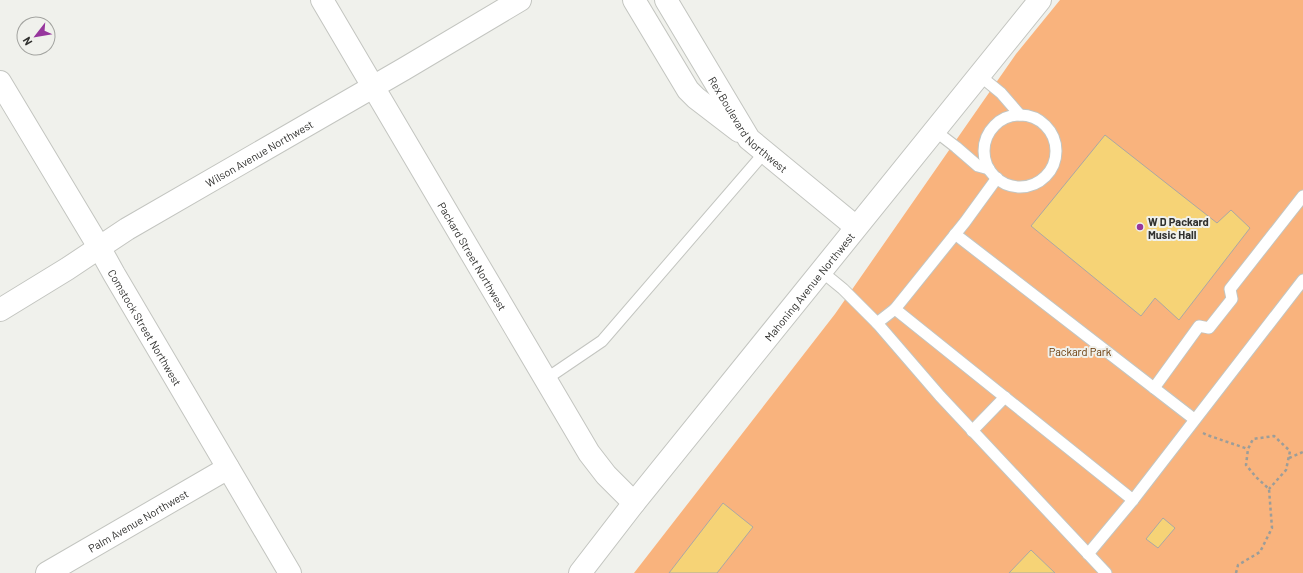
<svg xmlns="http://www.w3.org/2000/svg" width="1303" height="573" font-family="Barlow,sans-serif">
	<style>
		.green { fill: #f9b37d }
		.building { fill: #f6d376; stroke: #aaa8a4 }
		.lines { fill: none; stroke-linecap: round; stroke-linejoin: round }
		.service-casing { stroke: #c3c5c0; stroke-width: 13 }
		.minor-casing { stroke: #c3c5c0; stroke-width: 24 }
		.secondary-casing { stroke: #c3c5c0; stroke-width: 24 }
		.path { stroke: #9c9d99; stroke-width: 2.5; stroke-dasharray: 3 3; stroke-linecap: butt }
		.service { stroke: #fff; stroke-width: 11 }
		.minor { stroke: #fff; stroke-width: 22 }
		.secondary { stroke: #fff; stroke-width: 22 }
		.poi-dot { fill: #97369d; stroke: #f0f1ec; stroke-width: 1.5 }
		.labels { text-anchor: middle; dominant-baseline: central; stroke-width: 4; stroke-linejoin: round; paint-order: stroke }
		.street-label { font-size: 11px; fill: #30302e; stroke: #f0f1ec }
		.poi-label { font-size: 11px; font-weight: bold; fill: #30302e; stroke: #f0f1ec; text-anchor: start }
		.park-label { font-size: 11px; fill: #653503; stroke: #f0f1ec }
	</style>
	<rect width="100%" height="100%" fill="#f0f1ec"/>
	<polygon class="green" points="1060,0 1303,0 1303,573 634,573 835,314 1016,54"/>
	<g class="building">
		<polygon points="1105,135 1217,223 1231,210 1250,228 1179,320 1155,298 1141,316 1031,226"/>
		<polygon points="723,503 753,527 717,573 669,573"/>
		<polygon points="1163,518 1175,528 1158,548 1146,539"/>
		<polygon points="1031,550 1055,573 1009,573"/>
	</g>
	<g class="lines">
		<defs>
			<g id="service">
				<polyline points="979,75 1001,93 1020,115"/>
				<circle cx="1020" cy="151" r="36"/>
				<polyline points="934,130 956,147 978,166 989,169"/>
				<polyline points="955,234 1194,419"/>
				<polyline points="821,271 843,289 877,323 895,309 965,222 997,178"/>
				<polyline points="895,309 1133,500"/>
				<polyline points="877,323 940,396 1106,573"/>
				<polyline points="546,379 602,341 765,152"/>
				<polyline points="1154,388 1199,326 1209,328 1232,299 1230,289 1303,196"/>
				<polyline points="972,431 1005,397"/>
				<polyline points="1088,554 1133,500 1303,280"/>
			</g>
			<g id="minor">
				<path id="s1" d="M 322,0 L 589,453 L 606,475 L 634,503"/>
				<polyline points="634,0 688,90 696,98 739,131"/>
				<path id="s2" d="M 666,0 L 749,139 L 856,227"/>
				<path id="s3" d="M 0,82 L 99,247 L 114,274 L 290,573"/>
				<path id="s4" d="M 0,310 L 67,269 L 127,229 L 404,69 L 520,0"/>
				<path id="s5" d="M 47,573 L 228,468"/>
			</g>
			<g id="secondary">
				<path id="s6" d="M 580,573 L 634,503 L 1040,0"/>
			</g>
		</defs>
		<use href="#service" class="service-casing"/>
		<use href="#minor" class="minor-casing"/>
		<use href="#secondary" class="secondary-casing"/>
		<g class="path">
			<polyline points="1203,433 1207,435 1248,449"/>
			<polyline points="1289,458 1303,452"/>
			<polyline points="1236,573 1238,565 1260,552 1272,528 1269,489 1256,477 1246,465 1248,449 1253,439 1274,436 1290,451 1286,470 1269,489"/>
		</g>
		<use href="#service" class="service"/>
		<use href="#minor" class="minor"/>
		<use href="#secondary" class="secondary"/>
	</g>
	<circle class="poi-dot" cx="1140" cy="227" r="4"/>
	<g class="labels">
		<g class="street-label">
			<text stroke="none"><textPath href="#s2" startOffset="150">Rex Boulevard Northwest</textPath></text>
			<text stroke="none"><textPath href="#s4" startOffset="303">Wilson Avenue Northwest</textPath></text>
			<text stroke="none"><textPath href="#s1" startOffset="297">Packard Street Northwest</textPath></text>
			<text stroke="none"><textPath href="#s6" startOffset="367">Mahoning Avenue Northwest</textPath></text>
			<text stroke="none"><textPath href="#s3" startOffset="285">Comstock Street Northwest</textPath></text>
			<text stroke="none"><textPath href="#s5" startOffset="105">Palm Avenue Northwest</textPath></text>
		</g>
		<g class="poi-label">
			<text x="1148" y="221">W D Packard<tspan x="1148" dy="13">Music Hall</tspan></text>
		</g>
		<g class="park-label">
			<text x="1080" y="351">Packard Park</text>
		</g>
	</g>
	<g transform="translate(36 36) rotate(239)"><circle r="19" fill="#f0f1ec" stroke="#a3a4a0"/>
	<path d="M0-3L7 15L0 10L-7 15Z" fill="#97369d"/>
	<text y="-6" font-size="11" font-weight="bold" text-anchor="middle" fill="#30302e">N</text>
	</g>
</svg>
